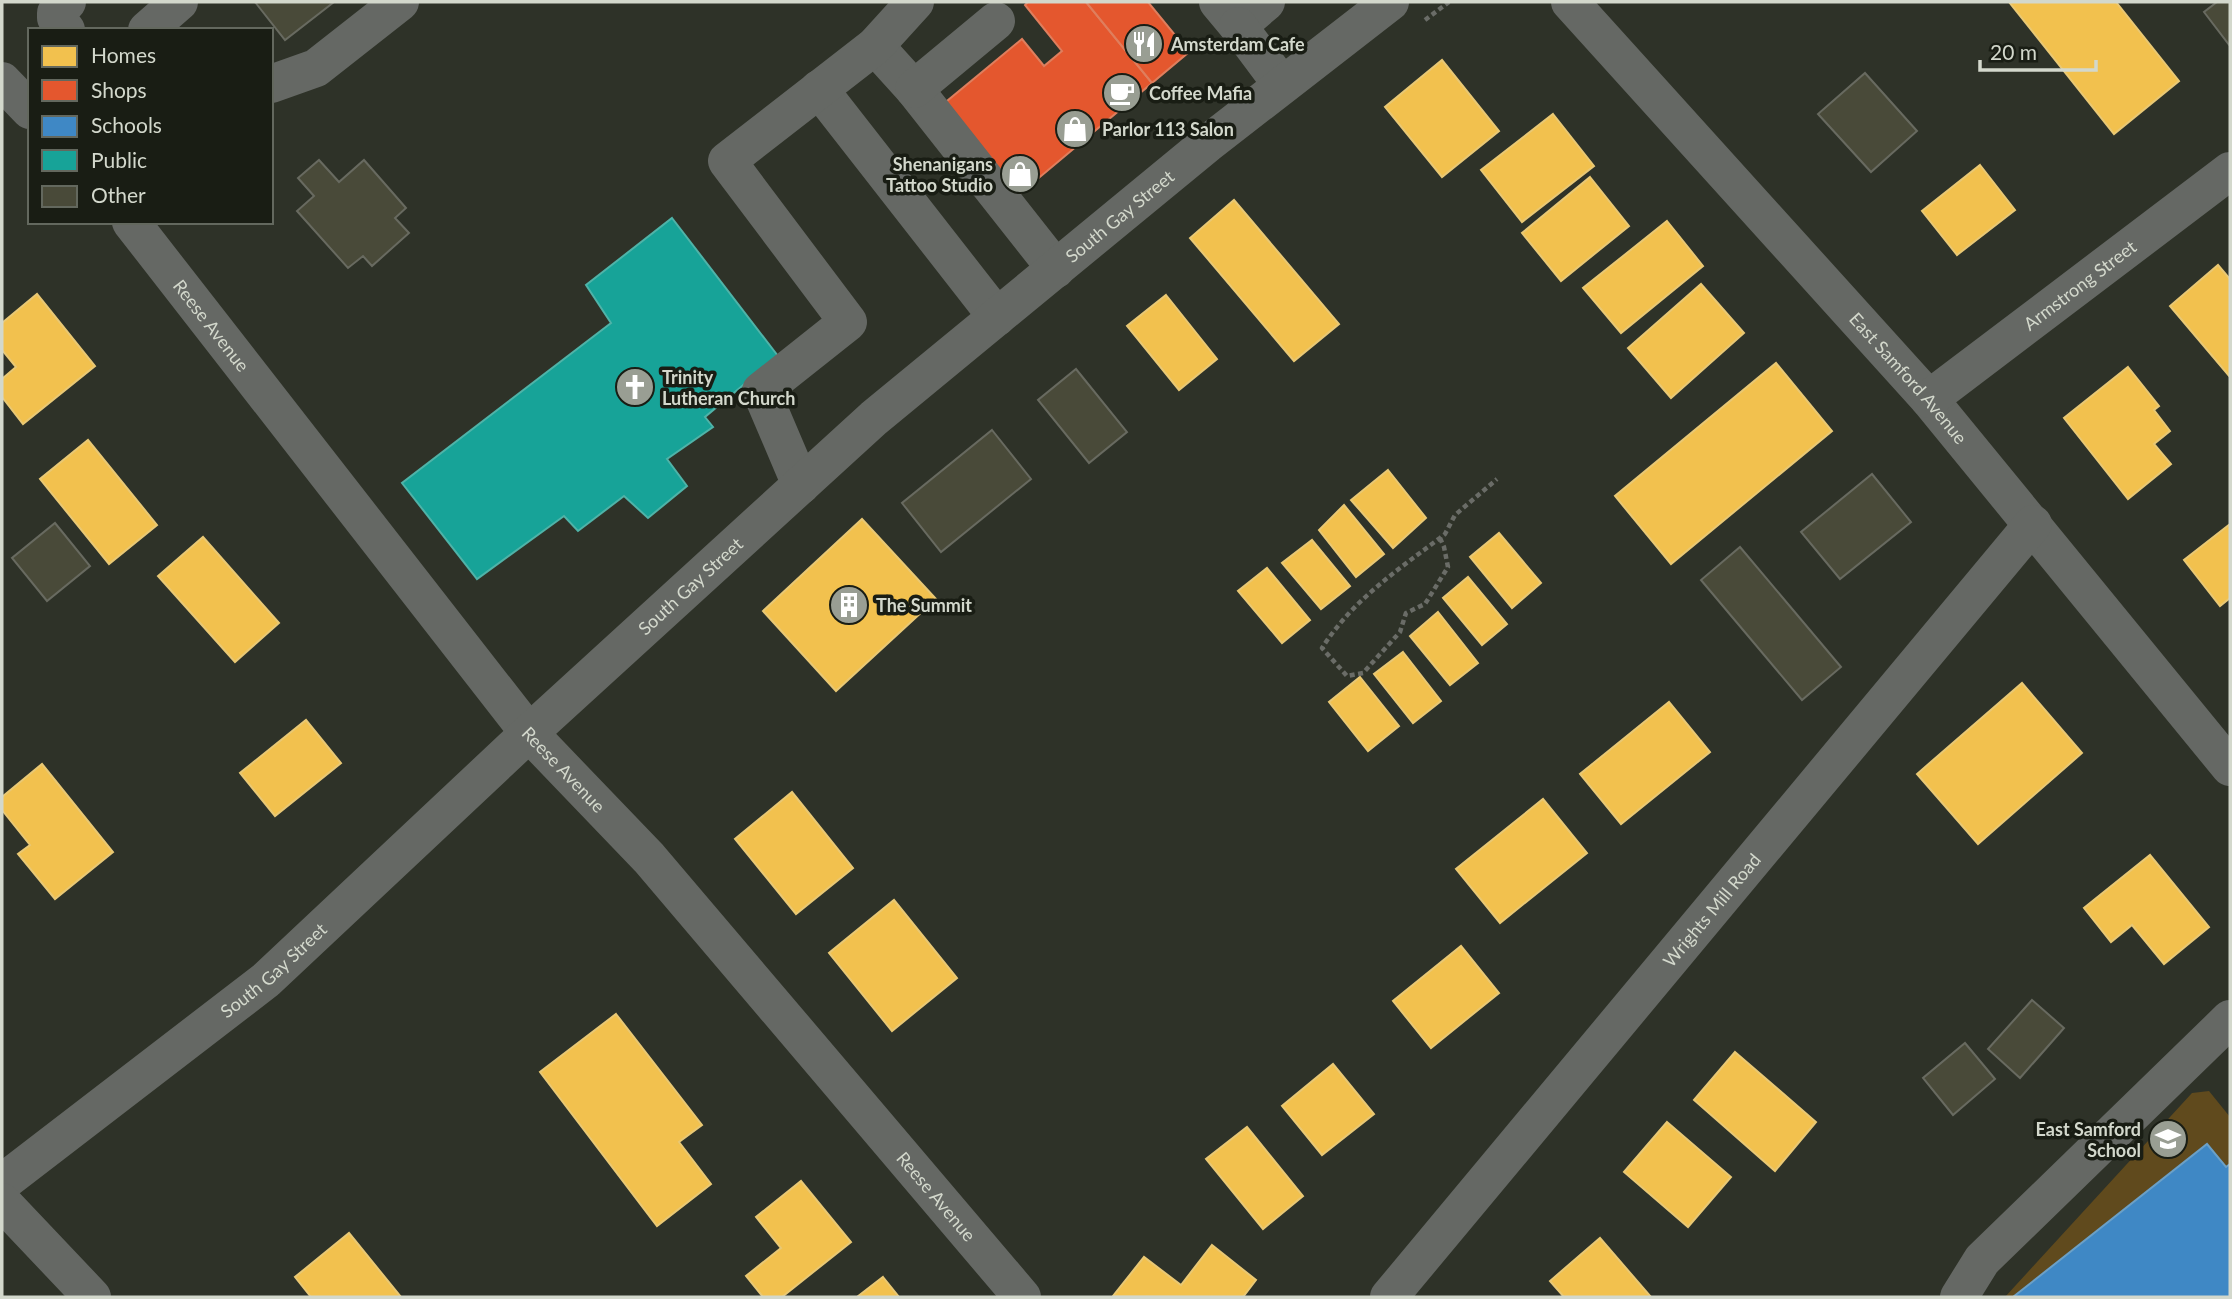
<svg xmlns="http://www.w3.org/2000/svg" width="2232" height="1299" font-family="Lato,sans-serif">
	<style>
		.green { fill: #604a1d }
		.homes { fill: #f2c14e; stroke: #e9c874; stroke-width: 2 }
		.shops { fill: #e4572e; stroke: #df7e5d; stroke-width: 2 }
		.schools { fill: #3f88c5; stroke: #6ba0c7; stroke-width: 2 }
		.public { fill: #17a398; stroke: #4fb3a8; stroke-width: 2 }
		.building { fill: #494a39; stroke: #686a60; stroke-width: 2 }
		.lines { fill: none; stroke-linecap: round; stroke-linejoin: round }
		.path { stroke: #6a6c67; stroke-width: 4.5; stroke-dasharray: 5 3.5; stroke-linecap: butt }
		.minor { stroke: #656864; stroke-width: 38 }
		.labels { text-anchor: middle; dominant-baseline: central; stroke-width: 7; stroke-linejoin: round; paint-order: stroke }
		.poi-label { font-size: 18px; font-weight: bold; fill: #d3d8cc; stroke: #191d14; text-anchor: start }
		.street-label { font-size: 18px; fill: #d3d8cc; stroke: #191d14 }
	</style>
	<rect width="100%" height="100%" fill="#2e3228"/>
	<polygon class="green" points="2209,1091 2230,1117 2230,1164 2226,1167 2206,1144 2013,1297 2005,1297 2192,1093"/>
	<g class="homes">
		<polygon points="2009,2 2116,2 2179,81 2114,134"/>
		<polygon points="1442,60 1499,131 1442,177 1385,107"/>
		<polygon points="1553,114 1594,166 1522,222 1481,170"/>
		<polygon points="1980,165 2015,210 1957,255 1922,211"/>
		<polygon points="1590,177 1629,226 1561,281 1522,233"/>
		<polygon points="1234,200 1339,324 1294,361 1190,238"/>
		<polygon points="1667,221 1703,266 1621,333 1583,288"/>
		<polygon points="2218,265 2230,279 2230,377 2170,306"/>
		<polygon points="1701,284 1744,333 1671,398 1628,348"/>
		<polygon points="37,294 95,366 23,424 2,397 2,379 16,367 2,350 2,323"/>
		<polygon points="1166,295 1217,359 1179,390 1127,326"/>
		<polygon points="1776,363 1832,431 1671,564 1615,496"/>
		<polygon points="2128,367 2159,406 2154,410 2170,431 2154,444 2171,464 2128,499 2064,418"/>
		<polygon points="88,440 157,525 109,564 40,479"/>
		<polygon points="1388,470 1426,518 1393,548 1351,500"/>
		<polygon points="1344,505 1384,554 1356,577 1319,530"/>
		<polygon points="862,519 936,599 836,691 763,611"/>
		<polygon points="2230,524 2230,598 2220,606 2184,560"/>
		<polygon points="1499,533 1541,583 1512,608 1470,557"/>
		<polygon points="203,537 279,623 235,662 158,576"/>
		<polygon points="1312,540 1350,586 1321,609 1282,563"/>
		<polygon points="1267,568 1310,620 1282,643 1238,591"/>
		<polygon points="1468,577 1507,624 1482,645 1443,598"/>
		<polygon points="1438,612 1478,663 1450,685 1410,636"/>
		<polygon points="1403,652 1441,701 1413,723 1374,674"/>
		<polygon points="1360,677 1399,726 1368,751 1329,702"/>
		<polygon points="2022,683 2082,753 1978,844 1917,774"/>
		<polygon points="1669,702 1710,752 1621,824 1580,774"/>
		<polygon points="306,720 341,763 275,816 240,773"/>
		<polygon points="42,764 113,852 55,899 18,854 30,845 2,810 2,797"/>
		<polygon points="792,792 853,868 796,914 735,839"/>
		<polygon points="1543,799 1587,853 1500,923 1456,869"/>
		<polygon points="2150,855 2209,927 2164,964 2132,925 2111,942 2084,908"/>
		<polygon points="894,900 957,978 892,1031 829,953"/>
		<polygon points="1461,946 1499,993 1431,1048 1393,1001"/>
		<polygon points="616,1014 702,1125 679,1142 711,1184 657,1226 540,1072"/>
		<polygon points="1735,1052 1816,1122 1775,1171 1694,1100"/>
		<polygon points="1333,1064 1374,1114 1322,1155 1282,1106"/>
		<polygon points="1667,1122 1731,1177 1688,1227 1624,1172"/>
		<polygon points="1247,1127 1303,1196 1263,1229 1206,1159"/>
		<polygon points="801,1181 851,1242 782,1297 763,1297 746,1276 781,1248 756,1217"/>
		<polygon points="349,1233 401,1297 311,1297 295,1277"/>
		<polygon points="1600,1238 1651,1297 1564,1297 1550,1281"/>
		<polygon points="1212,1245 1256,1280 1243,1297 1113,1296 1144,1257 1181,1285"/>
		<polygon points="883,1277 899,1297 857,1297"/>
	</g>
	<g class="shops">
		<polygon points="1028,2 1086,2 1152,83 1016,197 941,106 1022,39 1044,66 1062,51 1025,5"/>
		<polygon points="1086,2 1148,2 1189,52 1152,83"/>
	</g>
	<polygon class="schools" points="2207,1144 2226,1167 2230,1164 2230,1297 2013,1297"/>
	<polygon class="public" points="672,218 778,356 705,417 713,427 667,459 687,486 648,518 624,496 578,531 564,516 477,579 402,483 611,323 586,285"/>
	<g class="building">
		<polygon points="255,2 334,2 285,40"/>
		<polygon points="2217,2 2230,2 2230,46 2204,12"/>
		<polygon points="1865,73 1917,131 1871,172 1818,114"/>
		<polygon points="319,160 339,182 364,160 406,208 395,218 409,233 372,266 363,256 348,268 297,211 314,196 298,178"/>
		<polygon points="1076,369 1127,432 1089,463 1038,400"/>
		<polygon points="992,430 1031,479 941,552 902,503"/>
		<polygon points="1872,474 1911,522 1840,579 1801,532"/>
		<polygon points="55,523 90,566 47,601 12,558"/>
		<polygon points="1740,547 1841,667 1802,700 1701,580"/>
		<polygon points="2032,1000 2064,1028 2020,1078 1988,1049"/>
		<polygon points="1965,1043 1995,1079 1953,1115 1923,1078"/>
	</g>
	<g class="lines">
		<g class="path">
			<polyline points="1425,20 1449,2"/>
			<path d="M 1440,538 L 1444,547 L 1448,567 L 1425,604 L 1406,613 L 1400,632 L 1363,673 L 1347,676 L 1322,648 C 1352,601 1396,571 1440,538 L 1445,534 L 1455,515 L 1497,479"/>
		</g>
		<g class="minor">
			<polyline points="1218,2 1238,26 1266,2"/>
			<path id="s1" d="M 1570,2 L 1929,399 L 2230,767"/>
			<polyline points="1238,26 1282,85"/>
			<polyline points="66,30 56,18 56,13 67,2"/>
			<polyline points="147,30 179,2"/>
			<polyline points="875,46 914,89 1056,269"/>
			<polyline points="2,81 30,110"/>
			<polyline points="271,84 316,68 400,2"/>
			<polyline points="819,89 997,317"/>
			<polyline points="914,89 996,21"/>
			<path id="s2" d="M 131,222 L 529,733 L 649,858 L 1022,1297"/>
			<path id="s3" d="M 1929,399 L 2230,171"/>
			<polyline points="801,485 761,391 848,322 727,161 875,46 915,2"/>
			<path id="s4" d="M 2,1183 L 266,980 L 529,733 L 874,418 L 1207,144 L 1390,2"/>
			<polyline points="2,1202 92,1297"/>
			<path id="s5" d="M 1389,1297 L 2033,524"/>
			<polyline points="1959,1297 1982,1260 2230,1019"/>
		</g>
	</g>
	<defs>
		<symbol id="restaurant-disc" viewBox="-11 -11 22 22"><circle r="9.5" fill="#999e93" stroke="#191d14"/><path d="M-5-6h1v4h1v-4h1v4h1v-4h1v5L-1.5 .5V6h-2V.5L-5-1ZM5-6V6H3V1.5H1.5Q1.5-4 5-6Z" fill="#fff"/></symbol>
		<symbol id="cafe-disc" viewBox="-11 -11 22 22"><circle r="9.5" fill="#999e93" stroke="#191d14"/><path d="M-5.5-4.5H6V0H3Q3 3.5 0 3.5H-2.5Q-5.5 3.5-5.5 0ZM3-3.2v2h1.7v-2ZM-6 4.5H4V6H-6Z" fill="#fff"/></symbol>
		<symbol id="shop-disc" viewBox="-11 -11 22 22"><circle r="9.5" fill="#999e93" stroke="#191d14"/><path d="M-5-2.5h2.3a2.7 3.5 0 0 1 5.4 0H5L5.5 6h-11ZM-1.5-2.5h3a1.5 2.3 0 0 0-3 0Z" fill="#fff"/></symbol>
		<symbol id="church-disc" viewBox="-11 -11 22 22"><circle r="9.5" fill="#999e93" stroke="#191d14"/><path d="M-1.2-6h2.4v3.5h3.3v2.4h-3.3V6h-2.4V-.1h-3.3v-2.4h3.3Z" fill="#fff"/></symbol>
		<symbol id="building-disc" viewBox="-11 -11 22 22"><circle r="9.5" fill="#999e93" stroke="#191d14"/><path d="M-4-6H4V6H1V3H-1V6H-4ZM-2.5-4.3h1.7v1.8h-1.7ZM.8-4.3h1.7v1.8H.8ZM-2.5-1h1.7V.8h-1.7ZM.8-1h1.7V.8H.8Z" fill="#fff"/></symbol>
		<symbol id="school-disc" viewBox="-11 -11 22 22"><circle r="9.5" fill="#999e93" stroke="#191d14"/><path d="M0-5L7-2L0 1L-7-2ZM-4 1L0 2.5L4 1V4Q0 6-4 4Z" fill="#fff"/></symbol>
	</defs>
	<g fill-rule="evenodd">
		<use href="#restaurant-disc" x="1122" y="22" width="44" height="44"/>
		<use href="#cafe-disc" x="1100" y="71" width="44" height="44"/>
		<use href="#shop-disc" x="1053" y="107" width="44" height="44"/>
		<use href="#shop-disc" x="998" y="152" width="44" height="44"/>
		<use href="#church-disc" x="613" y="365" width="44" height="44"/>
		<use href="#building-disc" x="827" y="583" width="44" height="44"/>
		<use href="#school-disc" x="2146" y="1117" width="44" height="44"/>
	</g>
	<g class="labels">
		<g class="poi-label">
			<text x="1171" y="44">Amsterdam Cafe</text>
			<text x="1149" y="93">Coffee Mafia</text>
			<text x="1102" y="129">Parlor 113 Salon</text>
			<text x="993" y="164" text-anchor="end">Shenanigans<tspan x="993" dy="21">Tattoo Studio</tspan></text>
			<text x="662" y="377">Trinity<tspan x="662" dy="21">Lutheran Church</tspan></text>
			<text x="876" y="605">The Summit</text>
			<text x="2141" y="1129" text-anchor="end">East Samford<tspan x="2141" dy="21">School</tspan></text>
		</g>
		<g class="street-label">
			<text stroke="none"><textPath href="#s4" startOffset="1479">South Gay Street</textPath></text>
			<text stroke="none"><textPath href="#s3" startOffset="189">Armstrong Street</textPath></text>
			<text stroke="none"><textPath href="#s2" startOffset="131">Reese Avenue</textPath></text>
			<text stroke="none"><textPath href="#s1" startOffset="506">East Samford Avenue</textPath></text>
			<text stroke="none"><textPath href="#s4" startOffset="912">South Gay Street</textPath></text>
			<text stroke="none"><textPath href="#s2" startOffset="698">Reese Avenue</textPath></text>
			<text stroke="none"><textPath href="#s5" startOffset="504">Wrights Mill Road</textPath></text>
			<text stroke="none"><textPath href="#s4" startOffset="345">South Gay Street</textPath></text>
			<text stroke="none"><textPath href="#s2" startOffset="1265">Reese Avenue</textPath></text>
		</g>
	</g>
	<rect width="2232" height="1299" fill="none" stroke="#d3d8cc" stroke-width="7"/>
	<rect x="28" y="28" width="245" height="196" fill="#191d14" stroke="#63685e" stroke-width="2"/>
	<rect x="42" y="46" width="35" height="21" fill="#f2c14e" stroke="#63685e" stroke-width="2"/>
	<text x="91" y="63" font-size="21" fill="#d3d8cc">Homes</text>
	<rect x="42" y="80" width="35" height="21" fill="#e4572e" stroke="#63685e" stroke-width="2"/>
	<text x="91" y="98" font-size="21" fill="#d3d8cc">Shops</text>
	<rect x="42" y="116" width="35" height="21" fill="#3f88c5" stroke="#63685e" stroke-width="2"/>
	<text x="91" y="133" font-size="21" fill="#d3d8cc">Schools</text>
	<rect x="42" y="150" width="35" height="21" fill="#17a398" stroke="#63685e" stroke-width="2"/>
	<text x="91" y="168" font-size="21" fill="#d3d8cc">Public</text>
	<rect x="42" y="186" width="35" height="21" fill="#494a39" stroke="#63685e" stroke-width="2"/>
	<text x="91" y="203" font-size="21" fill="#d3d8cc">Other</text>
	<path d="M1980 60v10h116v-10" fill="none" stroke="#d3d8cc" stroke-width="3.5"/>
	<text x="1990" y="60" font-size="21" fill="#d3d8cc" stroke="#191d14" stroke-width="5" paint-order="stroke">20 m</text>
</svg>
